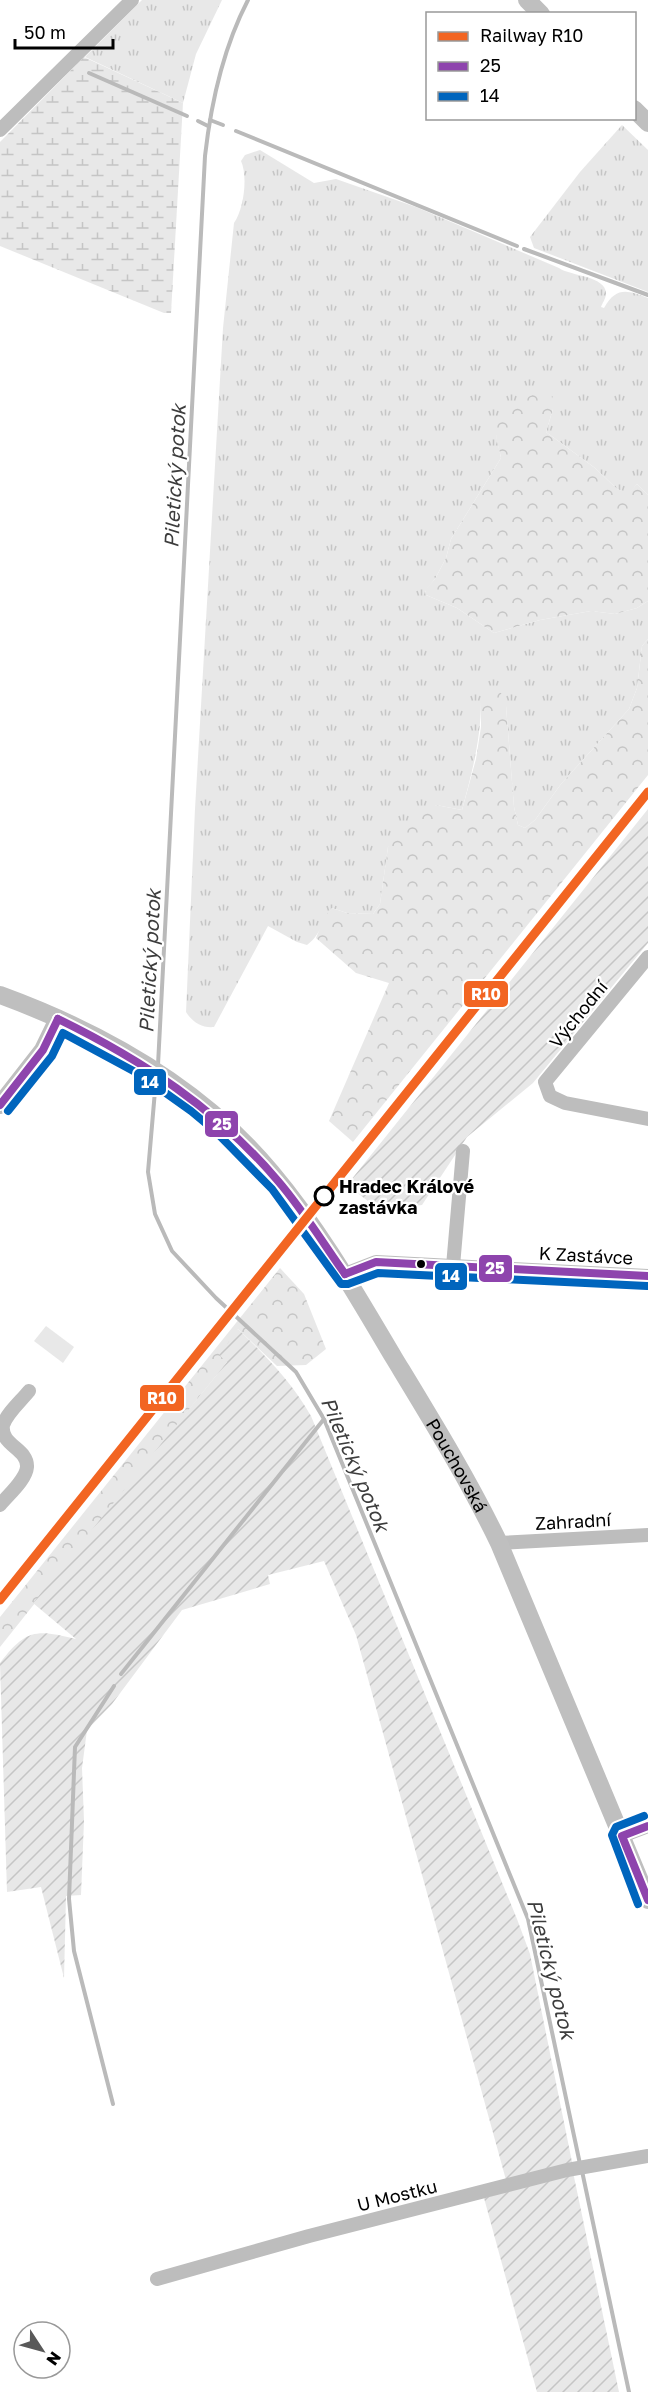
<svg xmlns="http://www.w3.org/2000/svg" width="648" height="2392" font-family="'Golos Text',sans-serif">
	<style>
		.grass { fill: url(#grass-tufts) }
		.forest { fill: url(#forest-crowns) }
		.wetland { fill: url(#wetland-marsh) }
		.garden { fill: url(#garden-furrows) }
		.pitch { fill: #e8e8e8 }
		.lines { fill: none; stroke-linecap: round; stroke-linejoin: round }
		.stream { stroke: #bababa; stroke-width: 4 }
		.street { stroke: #bdbdbd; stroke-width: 14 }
		.secondary { stroke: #bfbfbf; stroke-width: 18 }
		.bus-1-casing { stroke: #fff; stroke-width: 12 }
		.bus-2-casing { stroke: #fff; stroke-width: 12 }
		.bus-1 { stroke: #8e44ad; stroke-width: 8 }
		.bus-2 { stroke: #0065bd; stroke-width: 8 }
		.rail-1-casing { stroke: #fff; stroke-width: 14 }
		.rail-1 { stroke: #f26522; stroke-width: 9 }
		.stop-dot { fill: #fff; stroke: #000; stroke-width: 3 }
		.bus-dot { fill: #000; stroke: #fff; stroke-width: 2 }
		.labels { text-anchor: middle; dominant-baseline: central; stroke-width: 4.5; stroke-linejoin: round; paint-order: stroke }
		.street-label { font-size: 18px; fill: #000; stroke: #fff }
		.stop-label { font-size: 18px; font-weight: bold; fill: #000; stroke: #fff; text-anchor: start }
		.water-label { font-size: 20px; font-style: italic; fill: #3d3d3d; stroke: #fff }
		.line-badge { stroke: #fff; stroke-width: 2 }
		.badge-label { font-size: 16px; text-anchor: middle; font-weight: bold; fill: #fff }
	</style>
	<defs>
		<pattern id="grass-tufts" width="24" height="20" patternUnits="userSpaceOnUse" patternTransform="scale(1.5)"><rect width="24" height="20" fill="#e8e8e8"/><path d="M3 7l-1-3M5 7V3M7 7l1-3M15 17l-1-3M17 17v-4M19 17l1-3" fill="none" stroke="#c5c5c5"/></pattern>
		<pattern id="forest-crowns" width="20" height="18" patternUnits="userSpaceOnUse" patternTransform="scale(1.5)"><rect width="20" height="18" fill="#e8e8e8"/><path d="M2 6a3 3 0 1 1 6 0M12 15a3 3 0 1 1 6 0" fill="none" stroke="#c5c5c5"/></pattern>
		<pattern id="wetland-marsh" width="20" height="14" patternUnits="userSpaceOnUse" patternTransform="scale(1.5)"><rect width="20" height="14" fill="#e8e8e8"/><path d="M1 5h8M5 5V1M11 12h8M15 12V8" fill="none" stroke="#c5c5c5"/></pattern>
		<pattern id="garden-furrows" width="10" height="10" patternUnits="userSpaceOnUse" patternTransform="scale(1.5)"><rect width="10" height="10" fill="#e8e8e8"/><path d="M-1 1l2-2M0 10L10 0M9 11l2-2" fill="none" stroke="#c5c5c5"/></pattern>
	</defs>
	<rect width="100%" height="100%" fill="#fff"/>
	<g class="grass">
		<polygon points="142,0 222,0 196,54 183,103 85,57"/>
		<polygon points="622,125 648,150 648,292 534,248 530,237 580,172"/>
		<path d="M 260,150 L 314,183 L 336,179 L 416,207 L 559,268 C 570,276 607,276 606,294 C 606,298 602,304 601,307 L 604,308 C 616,286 628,290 648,298 L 648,495 L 637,484 L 629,494 L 617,489 L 595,468 L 546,432 L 553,409 L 496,435 L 501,458 L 451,539 L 446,558 L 435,579 L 425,591 L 426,595 L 457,608 L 494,633 L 540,620 L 591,611 L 615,614 L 637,608 L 648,601 L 648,639 L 642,646 L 637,688 L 629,709 L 561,784 L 535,820 L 525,828 L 518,825 L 514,807 L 506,706 L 481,701 C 481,739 472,773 462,810 L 436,805 L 388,847 L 380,904 L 373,914 L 347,913 L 332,908 C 322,921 321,935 307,945 L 297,942 L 268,926 L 214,1027 C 202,1028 193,1023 186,1012 L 195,809 L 223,328 L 234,223 C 244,209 248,176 241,161 L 245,155 Z"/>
	</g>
	<g class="forest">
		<path d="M 551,388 L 553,409 L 546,432 L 595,468 L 617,489 L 629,493 L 637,484 L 648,495 L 648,601 L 637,608 L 615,614 L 591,611 L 540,620 L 494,633 L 457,608 L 426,595 L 425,590 L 435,579 L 446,558 L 451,539 L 501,458 C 500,450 496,442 496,434 C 494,408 531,395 551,388 Z"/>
		<polygon points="648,639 648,775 353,1142 329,1121 389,983 356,973 316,938 325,916 332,908 347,913 373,914 380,904 388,847 395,832 419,812 436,805 462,810 476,759 481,727 481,700 488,691 501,693 506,706 514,807 518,825 525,828 535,820 561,784 629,709 637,688 642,646"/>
		<polygon points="280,1268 304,1294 326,1349 306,1365 277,1366 238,1329 227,1362 0,1647 0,1617"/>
	</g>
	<polygon class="wetland" points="84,57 183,103 171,313 164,313 0,246 0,142"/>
	<g class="garden">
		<polygon points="648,809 648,943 533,1083 467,1137 422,1205 381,1211 347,1185"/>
		<path d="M 238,1329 C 267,1357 291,1381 311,1416 L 517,1919 L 530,1954 L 572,2162 L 506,2180 L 356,1635 L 324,1561 L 268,1575 L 270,1584 L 182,1610 L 112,1704 L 87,1730 L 82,1768 L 84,1821 L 81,1895 L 66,1896 L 64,1978 L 41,1887 L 7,1892 L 0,1663 C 26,1629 36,1629 76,1639 L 33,1603 L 227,1362 L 219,1355 Z"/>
		<polygon points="573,2172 619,2392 537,2392 484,2198"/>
	</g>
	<polygon class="pitch" points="46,1326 74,1347 63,1363 34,1341"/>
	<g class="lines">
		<g class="stream">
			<polyline points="89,73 187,116"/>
			<polyline points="210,120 223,125"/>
			<polyline points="198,121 208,126"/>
			<polyline points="236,131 517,246"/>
			<polyline points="524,249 648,295"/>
			<path d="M 158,1065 L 205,156 C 211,103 223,48 248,0"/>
			<polyline points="156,1079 148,1172 155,1214 172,1251 216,1298 296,1372 324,1419 528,1919 580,2164"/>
			<polyline points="121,1674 324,1419"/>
			<polyline points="113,2104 74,1951 69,1899 75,1747 114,1686"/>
			<polyline points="582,2171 629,2392"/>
		</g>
		<g class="street">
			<polyline points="0,130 132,0"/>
			<polyline points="648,957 545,1082 550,1096 565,1103 648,1119"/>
			<polyline points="453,1266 463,1151"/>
			<polyline points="345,1274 376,1262 648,1276"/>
			<path d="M 0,1505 C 8,1495 26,1480 27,1467 C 28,1448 0,1446 3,1425 C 7,1413 21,1401 29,1391"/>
			<polyline points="499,1543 648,1535"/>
			<polyline points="622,1836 648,1826"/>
			<polyline points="157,2279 309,2236 567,2170 648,2156"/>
		</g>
		<g class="secondary">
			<polyline points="527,0 541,14"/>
			<polyline points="634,109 648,123"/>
			<path id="s1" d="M 0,995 C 101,1032 201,1088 271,1172 C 319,1229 356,1294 394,1358 C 431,1419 468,1479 499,1543 L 648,1900"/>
			<polyline points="0,1105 43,1050 58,1019"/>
		</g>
		<defs>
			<g id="bus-1">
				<path d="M 58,1019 C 142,1060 217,1109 278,1181 C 303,1210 323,1243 345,1274"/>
				<polyline points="0,1105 43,1050 58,1019"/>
				<polyline points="345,1274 376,1262 648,1276"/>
				<polyline points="648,1826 622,1836 648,1900"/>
			</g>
			<g id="bus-2">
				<polyline points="8,1111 52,1056 63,1033 139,1074 191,1111 215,1131 272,1189 341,1284 348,1284 378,1273 647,1286"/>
				<polyline points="638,1904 612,1835 616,1827 644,1816"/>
			</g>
		</defs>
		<use href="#bus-1" class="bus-1-casing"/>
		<use href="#bus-2" class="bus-2-casing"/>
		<use href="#bus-1" class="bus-1"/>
		<use href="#bus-2" class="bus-2"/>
		<defs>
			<polyline id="rail-1" points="0,1600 648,792"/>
		</defs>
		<use href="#rail-1" class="rail-1-casing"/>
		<use href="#rail-1" class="rail-1"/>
	</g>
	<circle class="stop-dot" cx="324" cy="1196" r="9"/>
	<circle class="bus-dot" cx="421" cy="1264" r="5"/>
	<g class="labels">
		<g class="street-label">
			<text transform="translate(578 1014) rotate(-51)">Východní</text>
			<text transform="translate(586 1255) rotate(3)">K Zastávce</text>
			<text stroke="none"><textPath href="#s1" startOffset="675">Pouchovská</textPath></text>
			<text transform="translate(573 1521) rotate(-3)">Zahradní</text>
			<text transform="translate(397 2195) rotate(-14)">U Mostku</text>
		</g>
		<g class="stop-label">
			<text x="339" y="1186">Hradec Králové<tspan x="339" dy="21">zastávka</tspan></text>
		</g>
		<g class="water-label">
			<text transform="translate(174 476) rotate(-87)">Piletický potok</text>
			<text transform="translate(149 961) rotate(-87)">Piletický potok</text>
			<text transform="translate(356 1464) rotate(67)">Piletický potok</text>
			<text transform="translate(552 1969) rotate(76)">Piletický potok</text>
		</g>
	</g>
	<g class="line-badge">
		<rect x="463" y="980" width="46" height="28" rx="6" fill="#f26522"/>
		<rect x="133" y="1068" width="34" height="28" rx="6" fill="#0065bd"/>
		<rect x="204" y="1110" width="35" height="28" rx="6" fill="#8e44ad"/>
		<rect x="478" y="1254" width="35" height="29" rx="6" fill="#8e44ad"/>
		<rect x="434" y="1262" width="34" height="29" rx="6" fill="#0065bd"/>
		<rect x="139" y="1384" width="46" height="28" rx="6" fill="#f26522"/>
	</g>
	<g class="badge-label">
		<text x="486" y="1000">R10</text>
		<text x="150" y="1088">14</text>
		<text x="222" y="1130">25</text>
		<text x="495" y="1274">25</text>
		<text x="451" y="1282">14</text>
		<text x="162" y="1404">R10</text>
	</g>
	<rect x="426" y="12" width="210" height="108" fill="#ffffff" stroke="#999999" stroke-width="1.5"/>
	<rect x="438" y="32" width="30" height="9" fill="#f26522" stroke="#999999" stroke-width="1.5"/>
	<text x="480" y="42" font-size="18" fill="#000000">Railway R10</text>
	<rect x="438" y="62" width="30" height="9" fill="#8e44ad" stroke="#999999" stroke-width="1.5"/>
	<text x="480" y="72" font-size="18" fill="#000000">25</text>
	<rect x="438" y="92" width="30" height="9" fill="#0065bd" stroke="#999999" stroke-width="1.5"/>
	<text x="480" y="102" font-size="18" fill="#000000">14</text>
	<g transform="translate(42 2350) rotate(126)"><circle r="28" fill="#ffffff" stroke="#999999" stroke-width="1.5"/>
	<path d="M0-4.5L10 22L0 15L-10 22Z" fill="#595959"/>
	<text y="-9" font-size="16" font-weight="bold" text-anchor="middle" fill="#000000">N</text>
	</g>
	<path d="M15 39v9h98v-9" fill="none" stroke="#000000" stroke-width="3"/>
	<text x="24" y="39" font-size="18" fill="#000000" stroke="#ffffff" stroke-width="4.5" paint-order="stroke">50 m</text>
</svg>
